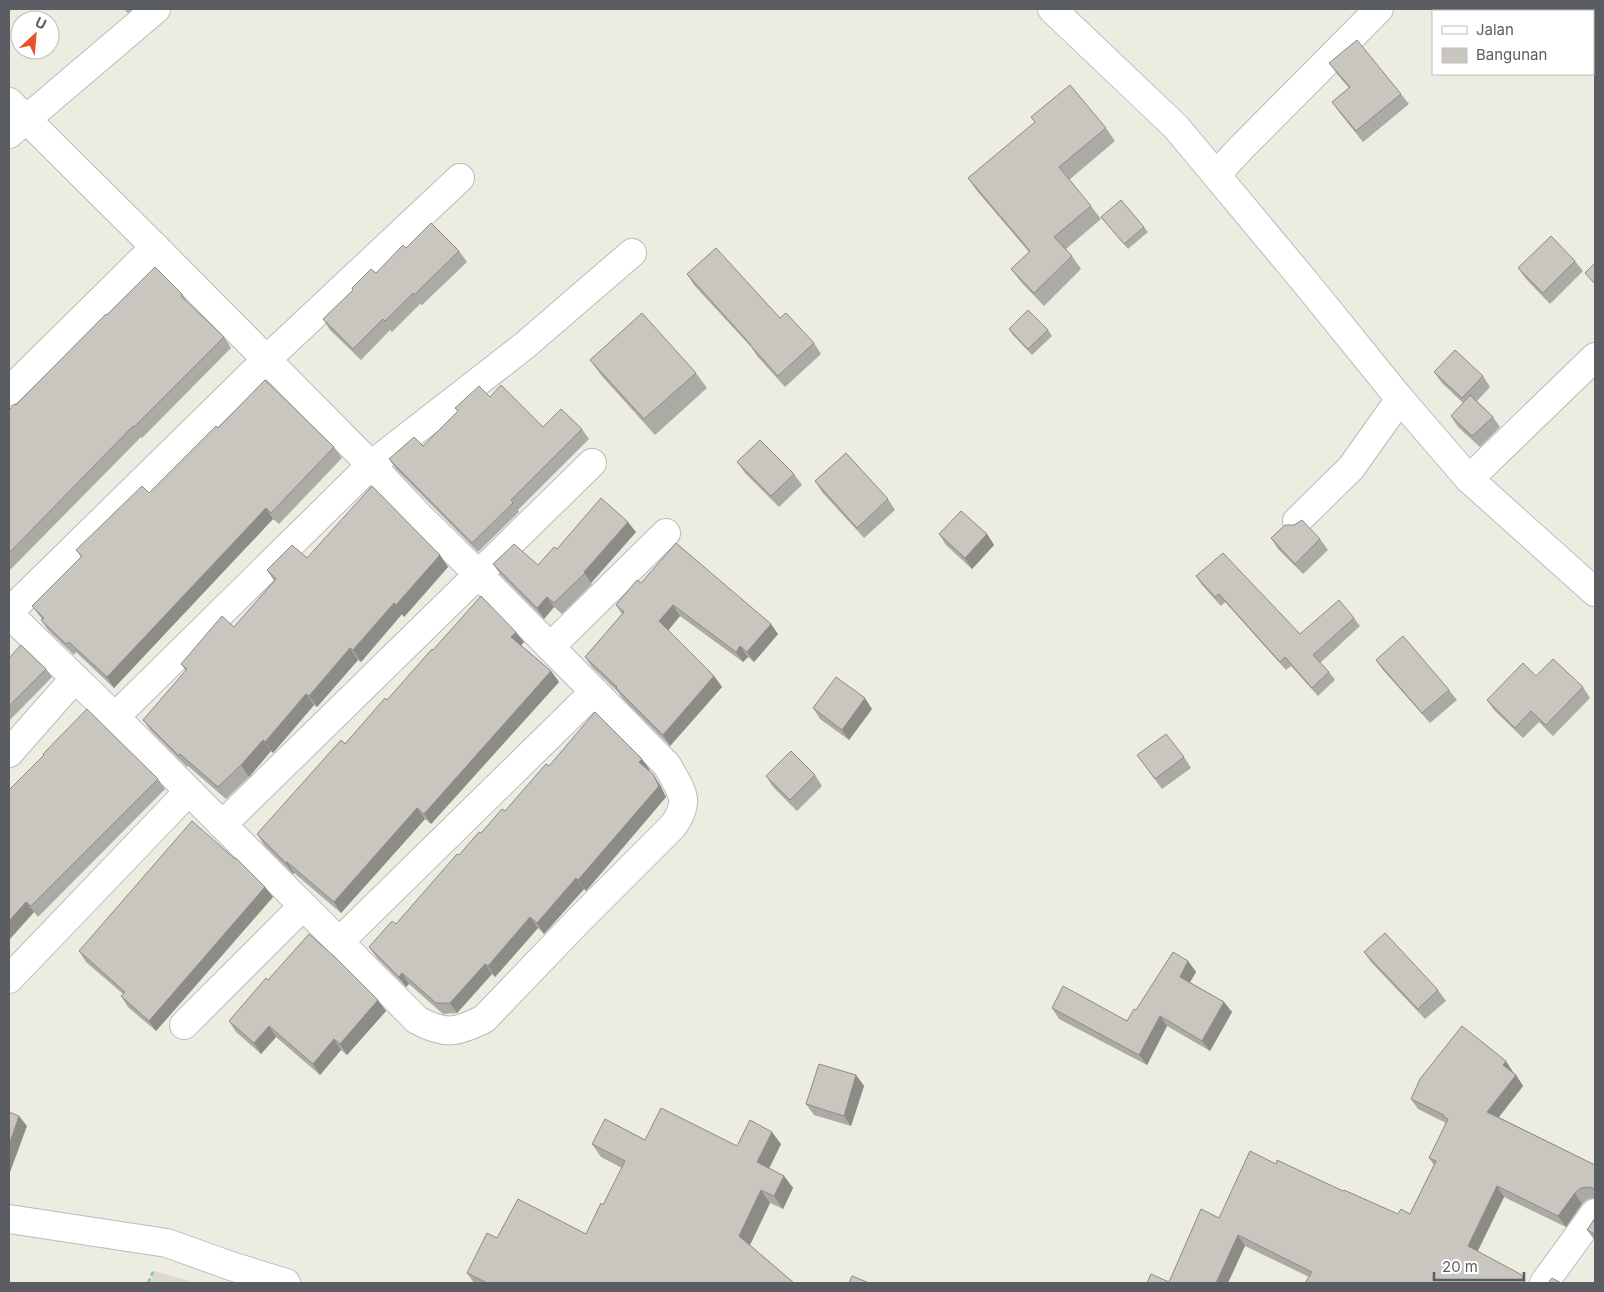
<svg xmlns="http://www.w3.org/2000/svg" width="1604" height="1292" font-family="Inter,sans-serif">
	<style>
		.education { fill: #dddbcf }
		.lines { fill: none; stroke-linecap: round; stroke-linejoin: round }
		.minor-casing { stroke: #b9bbc0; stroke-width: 30 }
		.path { stroke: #97c6a9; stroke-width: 3; stroke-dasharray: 5 2.5; stroke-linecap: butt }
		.minor { stroke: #fff; stroke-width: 28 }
		.wall { fill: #acaaa4 }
		.shaded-wall { fill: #8c8b86 }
		.building { fill: #c8c6bf; stroke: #8c8b86 }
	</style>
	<rect width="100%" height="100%" fill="#edece1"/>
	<polygon class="education" points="155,1271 196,1283 150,1283"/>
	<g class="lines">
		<defs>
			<g id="minor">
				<polyline points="1052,9 1176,127 1306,283 1400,399 1469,479 1595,592"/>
				<path d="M 9,102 L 155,247 L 371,465 L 421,518 L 478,574 L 667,765 C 681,791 692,800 673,826 L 578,921 L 484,1019 C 456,1033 445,1035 417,1020 L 115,717 L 9,614"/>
				<polyline points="9,134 156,9"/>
				<polyline points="1216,175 1241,148 1379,9"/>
				<polyline points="9,391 155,247"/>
				<polyline points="1469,479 1595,357"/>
				<polyline points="1297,521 1351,468 1400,399"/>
				<polyline points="9,612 266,360 460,178"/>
				<polyline points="550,647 666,533"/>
				<polyline points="115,717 371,465 524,346 632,253"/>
				<polyline points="9,753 75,678"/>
				<polyline points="222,825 592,463"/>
				<polyline points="339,942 594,692"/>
				<polyline points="9,979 189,791"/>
				<polyline points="184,1025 303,906"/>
				<polyline points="9,1219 167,1243 231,1266 286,1283"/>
				<polyline points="1544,1283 1595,1213"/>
			</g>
		</defs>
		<use href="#minor" class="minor-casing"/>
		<polyline class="path" points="148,1283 154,1270"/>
		<use href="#minor" class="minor"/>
	</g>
	<g class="wall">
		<polygon points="124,9 132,9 128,13"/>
		<polygon points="1329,63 1401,94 1409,104 1363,142 1339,112 1332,102 1349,88 1337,74"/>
		<polygon points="1031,117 1106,128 1115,141 1069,180 1091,206 1101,219 1066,249 1072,256 1081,269 1044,306 1021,282 1011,269 1029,252 977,191 968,178 1035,122"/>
		<polygon points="1101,217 1144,227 1148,232 1128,249"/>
		<polygon points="406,248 459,251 467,262 422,305 420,304 392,332 390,330 361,360 330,330 323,319 376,273"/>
		<polygon points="1575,261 1583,271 1550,304 1526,279 1518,268"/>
		<polygon points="687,274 780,318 814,343 821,354 785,387 757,356 752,348 694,285"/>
		<polygon points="182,294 188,303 224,337 231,348 142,438 141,437 9,571 9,410 16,405 107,315"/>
		<polygon points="1009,329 1048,330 1052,336 1032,355 1012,334"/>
		<polygon points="590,360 696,373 707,388 655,435 601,375"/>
		<polygon points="1434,372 1483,376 1490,387 1477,401 1493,417 1500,427 1480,447 1458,427 1451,416 1463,403 1442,383"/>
		<polygon points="455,408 543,427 582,429 589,439 518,510 519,512 478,552 396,469 389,459 423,446 458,412"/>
		<polygon points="218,428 334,447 342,458 279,524 273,519 114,688 76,652 74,655 49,631 41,620 42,619 32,606 81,557 76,550 149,493"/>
		<polygon points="737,462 794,474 802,485 779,507 745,473"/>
		<polygon points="815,481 888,499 895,510 864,538 822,492"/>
		<polygon points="636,532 591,583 592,584 562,614 554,607 544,619 500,574 493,564 538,565 557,549"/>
		<polygon points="939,534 987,534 994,545 972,569 946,545"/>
		<polygon points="1271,538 1320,539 1328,550 1303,574 1278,549"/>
		<polygon points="440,555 448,567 404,617 402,614 361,662 358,660 317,707 314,705 273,753 271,751 249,777 226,799 188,766 187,767 151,731 143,720 186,671 181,664 234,627 274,581 267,570 307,558"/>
		<polygon points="1196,576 1300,634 1354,618 1360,626 1320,663 1329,672 1335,680 1318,696 1291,666 1286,670 1225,602 1221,606 1202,585"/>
		<polygon points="641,583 778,634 754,662 748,657 743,662 680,616 668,630 714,676 722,687 670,746 623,699 618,692 592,667 585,657 622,614 616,605"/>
		<polygon points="524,642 521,645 551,671 559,682 431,824 425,819 341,913 294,873 293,874 264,845 257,834 387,700 433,650"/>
		<polygon points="9,658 46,669 52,677 9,721"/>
		<polygon points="1376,660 1449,690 1457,700 1430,723 1383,670"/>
		<polygon points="1536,676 1583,687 1590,698 1553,736 1539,722 1523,738 1494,710 1487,700"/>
		<polygon points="813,708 872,709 849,740 820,719"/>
		<polygon points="1137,755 1184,757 1191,768 1162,789"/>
		<polygon points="549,766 650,770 649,771 660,785 666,797 586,891 584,889 544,934 538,928 495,977 492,974 457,1013 443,1014 409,984 406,987 377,958 369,947 396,924 459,855 481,833 505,811"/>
		<polygon points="815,775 822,786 797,811 773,787 766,776"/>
		<polygon points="158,779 165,789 38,917 34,912 9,940 9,790"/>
		<polygon points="235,859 265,887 273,897 156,1031 128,1007 121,996 123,994 86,962 79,951"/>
		<polygon points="1364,952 1438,990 1446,1001 1425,1019 1371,962"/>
		<polygon points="1188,961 1196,972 1190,982 1224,1002 1232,1012 1210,1051 1167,1026 1147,1065 1059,1019 1052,1008 1127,1021 1136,1010"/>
		<polygon points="268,980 386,1011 347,1055 341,1050 320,1075 276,1037 261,1054 236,1032 229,1021"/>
		<polygon points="1513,1072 1516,1075 1523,1086 1499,1117 1595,1165 1595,1198 1588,1199 1582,1204 1566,1227 1504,1197 1478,1251 1309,1277 1245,1246 1169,1282 1219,1218 1276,1164 1398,1214 1410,1214 1434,1165 1429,1158 1446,1123 1418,1109 1411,1099"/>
		<polygon points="856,1075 864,1086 851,1126 814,1115 806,1104"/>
		<polygon points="645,1140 737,1146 781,1144 769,1168 784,1176 793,1188 783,1209 770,1203 750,1245 794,1283 474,1283 467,1273 497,1238 586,1234 603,1205 622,1168 601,1157 592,1144"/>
		<polygon points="1595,1218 1595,1241 1587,1230"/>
	</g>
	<g class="shaded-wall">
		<polygon points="266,508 273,519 114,688 107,677"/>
		<polygon points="628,522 636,532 591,583 584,572"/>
		<polygon points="987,534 994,545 972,569 965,558"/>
		<polygon points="440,555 448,567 404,617 396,605"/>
		<polygon points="547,597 554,607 544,619 537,608"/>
		<polygon points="394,603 402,614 361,662 353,650"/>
		<polygon points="673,605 680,616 667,632 659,621"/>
		<polygon points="771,624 778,634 754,662 747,652"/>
		<polygon points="516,632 524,642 519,648 511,637"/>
		<polygon points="740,646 748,657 743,662 736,652"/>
		<polygon points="350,648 358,660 317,707 309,696"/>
		<polygon points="551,671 559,682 431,824 424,814"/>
		<polygon points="714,676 722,687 670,746 663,735"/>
		<polygon points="306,694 314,705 273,753 265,742"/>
		<polygon points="865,698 872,709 849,740 842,730"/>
		<polygon points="263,740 271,751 249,777 241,765"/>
		<polygon points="642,759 650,770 647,773 639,762"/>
		<polygon points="653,774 660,785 666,797 586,891 578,880"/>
		<polygon points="417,808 425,819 341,913 334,902"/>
		<polygon points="287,862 294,873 293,874 286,863"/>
		<polygon points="576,878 584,889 544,934 537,923"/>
		<polygon points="265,887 273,897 156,1031 149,1021"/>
		<polygon points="26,902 34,912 9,940 9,921"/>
		<polygon points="530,917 538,928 495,977 488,966"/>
		<polygon points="1188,961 1196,972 1187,987 1180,977"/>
		<polygon points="485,964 492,974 457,1013 450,1003"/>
		<polygon points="402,973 409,984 406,987 399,977"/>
		<polygon points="378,1000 386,1011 347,1055 340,1044"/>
		<polygon points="1224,1002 1232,1012 1210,1051 1202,1041"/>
		<polygon points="1160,1016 1167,1026 1147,1065 1139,1055"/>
		<polygon points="269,1026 276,1037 261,1054 254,1043"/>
		<polygon points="334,1039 341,1050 320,1075 313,1064"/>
		<polygon points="1506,1061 1513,1072 1510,1075 1503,1065"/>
		<polygon points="856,1075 864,1086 851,1126 844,1116"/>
		<polygon points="1516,1075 1523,1086 1495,1122 1487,1112"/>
		<polygon points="19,1116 27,1126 9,1175 9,1145"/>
		<polygon points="772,1132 781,1144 766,1175 757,1162"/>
		<polygon points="784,1176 793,1188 783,1209 774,1196"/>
		<polygon points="1497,1186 1504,1197 1475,1256 1468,1246"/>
		<polygon points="761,1190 770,1203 748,1249 739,1236"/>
		<polygon points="1575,1193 1582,1204 1566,1227 1558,1216"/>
		<polygon points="1238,1235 1245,1246 1228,1283 1216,1283"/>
	</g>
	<g class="building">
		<polygon points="1357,40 1401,94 1356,131 1332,102 1350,87 1329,63"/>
		<polygon points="1070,85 1106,128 1059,167 1091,206 1054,237 1072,256 1034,293 1011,269 1030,251 968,178 1035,122 1031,117"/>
		<polygon points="1121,200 1144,227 1124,244 1101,217"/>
		<polygon points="431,223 459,251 414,295 413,293 385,321 383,319 353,349 323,319 353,290 352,288 371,269 376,273 403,245 406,248"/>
		<polygon points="1551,236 1575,261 1543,293 1518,268"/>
		<polygon points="716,248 780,318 786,313 814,343 778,376 750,345 751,345 687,274"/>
		<polygon points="1595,263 1595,284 1585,273"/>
		<polygon points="155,267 182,294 181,296 224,337 134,427 133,426 9,553 9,410 15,404 16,405 106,314 107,315"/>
		<polygon points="1028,310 1048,330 1028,349 1009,329"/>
		<polygon points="642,313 696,373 644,419 590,360"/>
		<polygon points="1455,350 1483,376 1462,398 1434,372"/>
		<polygon points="265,380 334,447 271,513 266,508 107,677 69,642 66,644 41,620 44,618 32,606 82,556 76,550 142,486 149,493 216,426 218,428"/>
		<polygon points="501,385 543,427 561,409 582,429 511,500 513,503 472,543 389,459 414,437 423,446 458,411 455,408 479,386 490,397"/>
		<polygon points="1470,395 1493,417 1472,436 1451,416"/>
		<polygon points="760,440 794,474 771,496 737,462"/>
		<polygon points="846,453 888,499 857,528 815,481"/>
		<polygon points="372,486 440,555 396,605 394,603 353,650 350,648 309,696 306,694 265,742 263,740 241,765 218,787 180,754 179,756 143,720 187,669 181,664 222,616 234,627 276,579 267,570 292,545 307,558"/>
		<polygon points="601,498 628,522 584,572 585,573 554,603 547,597 537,608 493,564 514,544 538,565 554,547 557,549"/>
		<polygon points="961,511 987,534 965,558 939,534"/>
		<polygon points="1302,520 1320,539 1295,564 1271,538 1285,525 1294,525"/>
		<polygon points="676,543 771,624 747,652 740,646 736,652 673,605 659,621 714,676 663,735 616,688 617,687 585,657 624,612 616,605 637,580 641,583"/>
		<polygon points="1223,553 1300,634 1339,600 1354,618 1313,655 1329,672 1312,688 1285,657 1280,662 1219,594 1215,597 1196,576"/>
		<polygon points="481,596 516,632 511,637 551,671 424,814 417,808 334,902 287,862 286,863 257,834 341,740 345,744 385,698 387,700 432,649 433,650"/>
		<polygon points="1403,636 1449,690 1422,713 1376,660"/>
		<polygon points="21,645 46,669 9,706 9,658"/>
		<polygon points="1553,659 1583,687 1546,725 1531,711 1515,728 1487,700 1523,663 1536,676"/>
		<polygon points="836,677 865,698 842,730 813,708"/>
		<polygon points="87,709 158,779 31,906 26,902 9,921 9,790 44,755 43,754"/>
		<polygon points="595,712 642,759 639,762 653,774 659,786 578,880 576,878 537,923 530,917 488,966 485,964 450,1003 436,1003 402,973 399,977 369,947 392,921 396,924 457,854 459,855 479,832 481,833 502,809 505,811 546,764 549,766"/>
		<polygon points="1166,734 1184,757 1155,779 1137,755"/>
		<polygon points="791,751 815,775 790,800 766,776"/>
		<polygon points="192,821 235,859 236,858 265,887 149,1021 121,996 125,992 79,951"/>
		<polygon points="1385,933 1438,990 1418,1009 1364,952"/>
		<polygon points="309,934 336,958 378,1000 340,1044 334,1039 313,1064 269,1026 254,1043 229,1021 266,978 268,980"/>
		<polygon points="1173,952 1188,961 1180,977 1224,1002 1202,1041 1160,1016 1139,1055 1052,1008 1063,986 1127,1021 1134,1009 1136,1010"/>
		<polygon points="1462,1026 1506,1061 1503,1065 1516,1075 1487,1112 1595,1165 1595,1189 1589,1187 1581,1188 1575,1193 1558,1216 1497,1186 1468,1246 1522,1275 1523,1279 1526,1283 1305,1283 1312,1272 1238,1235 1216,1283 1147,1283 1151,1274 1169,1282 1201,1209 1219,1218 1250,1151 1276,1164 1277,1160 1343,1191 1344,1190 1398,1214 1401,1209 1410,1214 1436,1161 1429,1158 1448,1119 1443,1116 1444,1115 1411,1099 1420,1079"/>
		<polygon points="819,1064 856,1075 844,1116 806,1104"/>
		<polygon points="661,1108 737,1146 750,1120 772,1132 757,1162 784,1176 774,1196 761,1190 739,1236 794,1283 487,1283 467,1273 487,1233 497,1238 518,1199 586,1234 601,1203 603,1205 625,1161 592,1144 605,1119 645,1140"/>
		<polygon points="9,1112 19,1116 9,1145"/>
		<polygon points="1595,1218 1595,1234 1587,1230"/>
		<polygon points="852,1276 869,1283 849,1283"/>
		<polygon points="1552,1278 1561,1283 1548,1283"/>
	</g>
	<rect width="1604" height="1292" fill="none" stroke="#5a5d62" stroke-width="20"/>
	<rect x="1432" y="10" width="162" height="65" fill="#ffffff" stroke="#bdbec0"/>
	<rect x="1442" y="26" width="25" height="8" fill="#ffffff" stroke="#bdbec0"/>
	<text x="1476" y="35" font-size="15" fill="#5a5d62">Jalan</text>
	<rect x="1442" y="48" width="25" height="15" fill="#c8c6bf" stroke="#bdbec0"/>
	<text x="1476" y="60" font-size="15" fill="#5a5d62">Bangunan</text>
	<g transform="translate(35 35) rotate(26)"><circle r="24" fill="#ffffff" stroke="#bdbec0"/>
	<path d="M0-4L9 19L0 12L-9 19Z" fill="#e9512c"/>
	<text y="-8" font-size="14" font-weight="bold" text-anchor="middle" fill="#5a5d62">U</text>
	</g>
	<path d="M1434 1272v8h90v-8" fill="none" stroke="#5a5d62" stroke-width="2.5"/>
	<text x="1442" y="1272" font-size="15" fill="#5a5d62" stroke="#ffffff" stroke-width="4" paint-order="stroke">20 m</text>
</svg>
